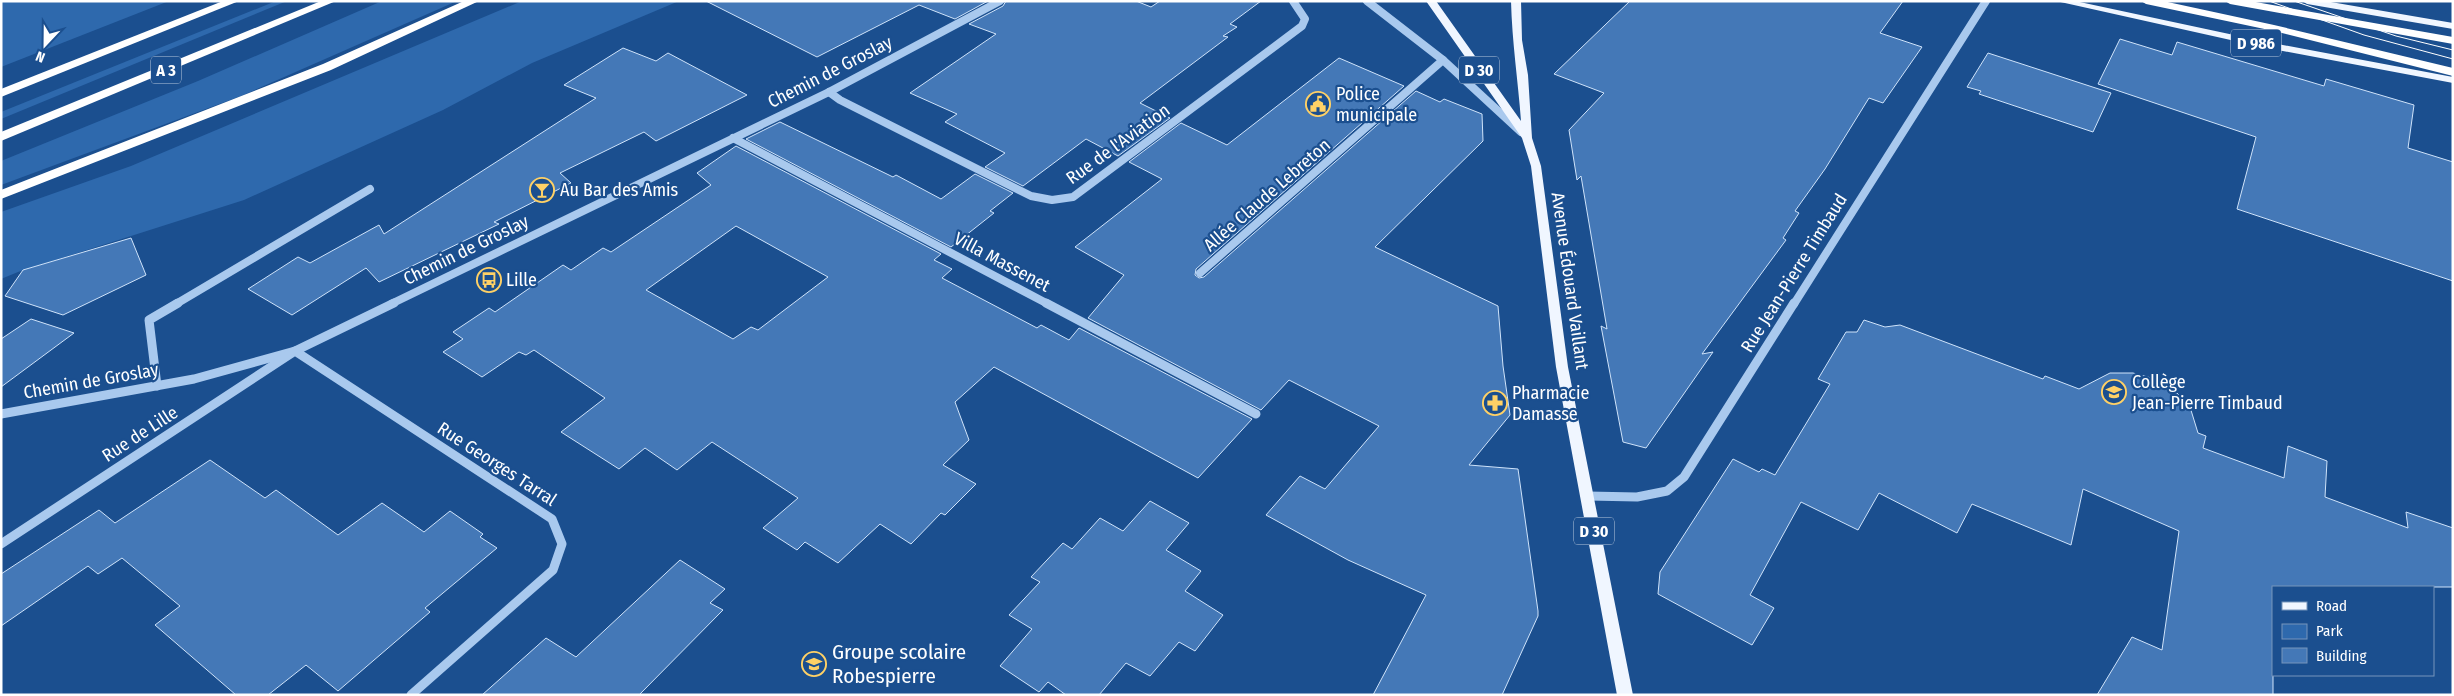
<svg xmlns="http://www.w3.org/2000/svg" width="2454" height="696" font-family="'Fira Sans Condensed',sans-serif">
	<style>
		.green { fill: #2e69ad }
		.building { fill: #4478b7; stroke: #cfe3fa; fill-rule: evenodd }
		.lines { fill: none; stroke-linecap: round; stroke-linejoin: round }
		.minor-far1 { stroke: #a9c9ee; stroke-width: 8 }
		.minor { stroke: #a9c9ee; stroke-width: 9 }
		.major { fill: #f0f6ff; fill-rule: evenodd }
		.highway { fill: #fff; fill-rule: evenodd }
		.tram { stroke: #fff; stroke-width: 1 }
		.labels { text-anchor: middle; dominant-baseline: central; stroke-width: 4.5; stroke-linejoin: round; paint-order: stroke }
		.shield { fill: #1b4f8f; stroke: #bbcadd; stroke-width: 1 }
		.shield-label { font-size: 16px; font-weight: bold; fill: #fff }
		.street-label { font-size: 18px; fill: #fff; stroke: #1b4f8f }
		.poi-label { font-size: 18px; fill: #fff; stroke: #1b4f8f; text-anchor: start }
		.near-poi-label { font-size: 21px; fill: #fff; stroke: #1b4f8f; text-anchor: start }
	</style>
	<rect width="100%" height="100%" fill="#1b4f8f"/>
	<g class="green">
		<polygon points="1,1 169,1 1,67"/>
		<polygon points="276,1 287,1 1,119 1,112"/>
		<polygon points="382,1 457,1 241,96 1,185 1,161 198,81"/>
		<polygon points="522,1 679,1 532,63 443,110 244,200 18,272 1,279 1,212 131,166"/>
	</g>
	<g class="building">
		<polygon points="706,1 988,1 955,19 919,5 817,57"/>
		<polygon points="1006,1 1136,1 1151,7 1160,1 1261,1 1230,24 1237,27 1223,36 1228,37 1140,103 1170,118 1118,156 1086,139 1023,186 985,167 1005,153 945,122 957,114 910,93 996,34 969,24 1003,6"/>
		<polygon points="1630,1 1903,1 1880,33 1922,47 1883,103 1869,98 1825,169 1795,211 1799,213 1783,238 1786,240 1702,354 1713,352 1646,448 1623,442 1601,326 1607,329 1581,176 1577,180 1569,130 1604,93 1554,74"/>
		<polygon points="2120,39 2172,55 2177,42 2324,86 2326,79 2414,105 2408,148 2453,162 2453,281 2237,209 2256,137 2098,84"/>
		<polygon points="623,48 656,61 668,53 747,95 656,141 644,132 560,173 571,183 494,222 499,224 379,282 366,268 292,315 248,289 298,257 310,263 379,225 384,234 596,98 564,85"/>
		<polygon points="1988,53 2111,93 2093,132 1979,94 1981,91 1967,87"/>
		<polygon points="1339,58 1404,86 1196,269 1195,275 1199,278 1204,277 1416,91 1440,102 1444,99 1482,114 1483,141 1375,247 1498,306 1503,366 1510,415 1469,465 1518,469 1538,611 1538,616 1502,695 1373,695 1426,595 1348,560 1266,515 1300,476 1325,489 1379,426 1289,380 1261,410 1088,318 1124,275 1075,247 1162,179 1129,162 1181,123 1227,145"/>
		<polygon points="780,122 893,177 896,175 941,199 975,174 1013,193 990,211 994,213 951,247 746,139"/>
		<path d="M 736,146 L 941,254 L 934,260 L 952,269 L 942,278 L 1037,328 L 1041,325 L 1069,340 L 1079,328 L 1252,419 L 1198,478 L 994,367 L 955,402 L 969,440 L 943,465 L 976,484 L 945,515 L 941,513 L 911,544 L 880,524 L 838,563 L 805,542 L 797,550 L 763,528 L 798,498 L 712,442 L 677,470 L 645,448 L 619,469 L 561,432 L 605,398 L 534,350 L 526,355 L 519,352 L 482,377 L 443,352 L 463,339 L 453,332 L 489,308 L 495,312 L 563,265 L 571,270 L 603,248 L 611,252 L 711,185 L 697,173 ZM 736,226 L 828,277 L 758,330 L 751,327 L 733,339 L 646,290 Z"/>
		<polygon points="131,238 146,275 63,315 5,296 23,270"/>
		<polygon points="31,319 74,333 1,387 1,339"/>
		<polygon points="1864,320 1885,327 1900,325 2043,379 2045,376 2079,389 2110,373 2133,373 2155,379 2177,393 2190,407 2198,433 2206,436 2203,448 2284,478 2288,446 2327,461 2325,497 2408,528 2406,512 2453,528 2453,587 2273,587 2273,695 2097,695 2132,637 2162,650 2179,531 2083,489 2071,545 1972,504 1957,533 1879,493 1858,530 1801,502 1750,595 1774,608 1752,645 1658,594 1660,572 1733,459 1759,472 1762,469 1775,475 1830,384 1818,379 1846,332 1857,332"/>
		<polygon points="210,460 265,498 276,490 338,535 382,503 424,532 450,511 483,534 480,537 497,548 425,608 430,612 338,691 306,665 268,695 236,695 155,625 180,606 122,558 98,574 88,566 1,626 1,574 99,510 115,523"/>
		<polygon points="1150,501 1189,523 1166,550 1201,571 1185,591 1223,615 1195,651 1179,642 1150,676 1126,663 1099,695 1066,695 1048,682 1039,692 1000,666 1032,629 1009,615 1040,582 1031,577 1063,543 1072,549 1100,518 1123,531"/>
		<polygon points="680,560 725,589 710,603 723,610 639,695 482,695 546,638 576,657"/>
	</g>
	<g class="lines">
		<g class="minor-far1">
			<polyline points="1367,1 1443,60 1521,132"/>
			<polyline points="829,92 840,100 1031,196 1052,200 1073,197 1302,26 1305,19 1293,1"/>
			<polyline points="733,138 1048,304"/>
			<polyline points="1200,273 1443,60"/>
			<polyline points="176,304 370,189"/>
			<polyline points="391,304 829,92 1000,1"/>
			<polyline points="1794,304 1986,1"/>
		</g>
		<g class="minor">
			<polyline points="1046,303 1256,414"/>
			<polyline points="157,386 149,320 178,303"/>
			<polyline points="1,414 194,379 295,351 394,303"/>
			<polyline points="1588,496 1637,497 1667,491 1684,477 1794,303"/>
			<polyline points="1,544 295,351 552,519 562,544 553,570 411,695"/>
		</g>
		<g class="major">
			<path d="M 1426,1 L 1436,1 L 1521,121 C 1518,81 1512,42 1511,1 L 1521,1 L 1522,40 L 1528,75 L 1532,138 L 1541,166 L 1568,367 L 1633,695 L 1617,695 L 1556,367 L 1531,166 L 1522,138 Z"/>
			<polygon points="2056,1 2075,1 2262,41 2453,77 2453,83 2262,47"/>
			<polygon points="2302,1 2325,1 2453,23 2453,29 2307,4"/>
		</g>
		<g class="highway">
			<polygon points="223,1 239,1 1,97 1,89"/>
			<polygon points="321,1 336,1 1,141 1,132"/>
			<polygon points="464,1 479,1 331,70 1,199 1,190 323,64"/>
			<polygon points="2141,1 2163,1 2274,25 2453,68 2453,76 2274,31 2146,4"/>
			<polygon points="2225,1 2250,1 2453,37 2453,44 2230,4"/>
		</g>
		<g class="tram">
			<polyline points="2269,1 2364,35 2453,59"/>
			<polyline points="2294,1 2396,36 2453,50"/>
		</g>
	</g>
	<defs>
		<symbol id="civic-ring" viewBox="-11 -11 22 22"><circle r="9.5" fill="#1b4f8f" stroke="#ffd166" stroke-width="1.5"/><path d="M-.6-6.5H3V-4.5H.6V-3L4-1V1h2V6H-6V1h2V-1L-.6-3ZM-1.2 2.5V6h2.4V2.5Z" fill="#ffd166"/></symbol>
		<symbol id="bar-ring" viewBox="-11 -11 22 22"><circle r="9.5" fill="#1b4f8f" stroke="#ffd166" stroke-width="1.5"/><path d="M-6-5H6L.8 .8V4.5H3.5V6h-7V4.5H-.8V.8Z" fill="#ffd166"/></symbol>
		<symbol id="bus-ring" viewBox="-11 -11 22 22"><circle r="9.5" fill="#1b4f8f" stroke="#ffd166" stroke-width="1.5"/><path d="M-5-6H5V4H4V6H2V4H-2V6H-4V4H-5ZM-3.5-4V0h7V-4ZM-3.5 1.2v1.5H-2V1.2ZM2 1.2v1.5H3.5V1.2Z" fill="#ffd166"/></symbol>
		<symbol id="school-ring" viewBox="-11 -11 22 22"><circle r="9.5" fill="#1b4f8f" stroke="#ffd166" stroke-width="1.5"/><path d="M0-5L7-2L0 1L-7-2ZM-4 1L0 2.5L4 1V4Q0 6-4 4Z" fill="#ffd166"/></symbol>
		<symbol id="pharmacy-ring" viewBox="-11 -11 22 22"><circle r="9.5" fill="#1b4f8f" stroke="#ffd166" stroke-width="1.5"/><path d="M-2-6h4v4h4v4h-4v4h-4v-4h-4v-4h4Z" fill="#ffd166"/></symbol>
	</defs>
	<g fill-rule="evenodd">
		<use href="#civic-ring" x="1304" y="90" width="28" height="28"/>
		<use href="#bar-ring" x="528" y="176" width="28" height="28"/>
		<use href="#bus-ring" x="475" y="266" width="28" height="28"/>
		<use href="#school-ring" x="2100" y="378" width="28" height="28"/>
		<use href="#pharmacy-ring" x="1481" y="389" width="28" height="28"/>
		<use href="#school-ring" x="800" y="650" width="28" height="28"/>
	</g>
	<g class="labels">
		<g class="shield">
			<rect x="2231" y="29.5" width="50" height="27" rx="4"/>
			<rect x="151" y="56.5" width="30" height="27" rx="4"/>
			<rect x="1459" y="56.5" width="40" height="27" rx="4"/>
			<rect x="1574" y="517.5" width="40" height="27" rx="4"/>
		</g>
		<g class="shield-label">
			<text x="2256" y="43">D 986</text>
			<text x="166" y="70">A 3</text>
			<text x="1479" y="70">D 30</text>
			<text x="1594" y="531">D 30</text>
		</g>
		<g class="street-label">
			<text transform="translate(830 72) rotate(-27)">Chemin de Groslay</text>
			<text transform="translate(1118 144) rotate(-36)">Rue de l'Aviation</text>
			<text transform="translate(1267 195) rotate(-41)">Allée Claude Lebreton</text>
			<text transform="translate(466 250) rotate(-26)">Chemin de Groslay</text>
			<text transform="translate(1002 262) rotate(28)">Villa Massenet</text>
			<text transform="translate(1794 273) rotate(-58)">Rue Jean-Pierre Timbaud</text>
			<text transform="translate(1570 281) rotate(82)">Avenue Édouard Vaillant</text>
			<text transform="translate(91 381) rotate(-10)">Chemin de Groslay</text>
			<text transform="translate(140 434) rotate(-33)">Rue de Lille</text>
			<text transform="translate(497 464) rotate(33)">Rue Georges Tarral</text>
		</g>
		<g class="poi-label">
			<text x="1336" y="94">Police<tspan x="1336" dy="21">municipale</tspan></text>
			<text x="560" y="190">Au Bar des Amis</text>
			<text x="506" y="280">Lille</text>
			<text x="2132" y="382">Collège<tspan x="2132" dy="21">Jean-Pierre Timbaud</tspan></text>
			<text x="1512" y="393">Pharmacie<tspan x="1512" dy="21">Damasse</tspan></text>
		</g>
		<g class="near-poi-label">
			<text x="832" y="652">Groupe scolaire<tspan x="832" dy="24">Robespierre</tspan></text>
		</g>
	</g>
	<rect width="2454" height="696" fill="none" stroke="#ffffff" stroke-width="5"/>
	<rect x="2272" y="586" width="162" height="90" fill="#1b4f8f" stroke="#7695bc"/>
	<rect x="2282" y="602" width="25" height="8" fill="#f0f6ff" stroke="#7695bc"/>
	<text x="2316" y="611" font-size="15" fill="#ffffff">Road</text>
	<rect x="2282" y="624" width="25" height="15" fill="#2e69ad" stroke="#7695bc"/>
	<text x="2316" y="636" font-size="15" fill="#ffffff">Park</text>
	<rect x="2282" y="648" width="25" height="15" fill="#4478b7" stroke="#7695bc"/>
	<text x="2316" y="661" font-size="15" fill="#ffffff">Building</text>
	<g transform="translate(45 45) rotate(202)" stroke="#1b4f8f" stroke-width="4" paint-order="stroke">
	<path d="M0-4L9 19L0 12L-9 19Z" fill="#ffffff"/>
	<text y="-8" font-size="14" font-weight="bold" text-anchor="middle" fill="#ffffff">N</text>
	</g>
</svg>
